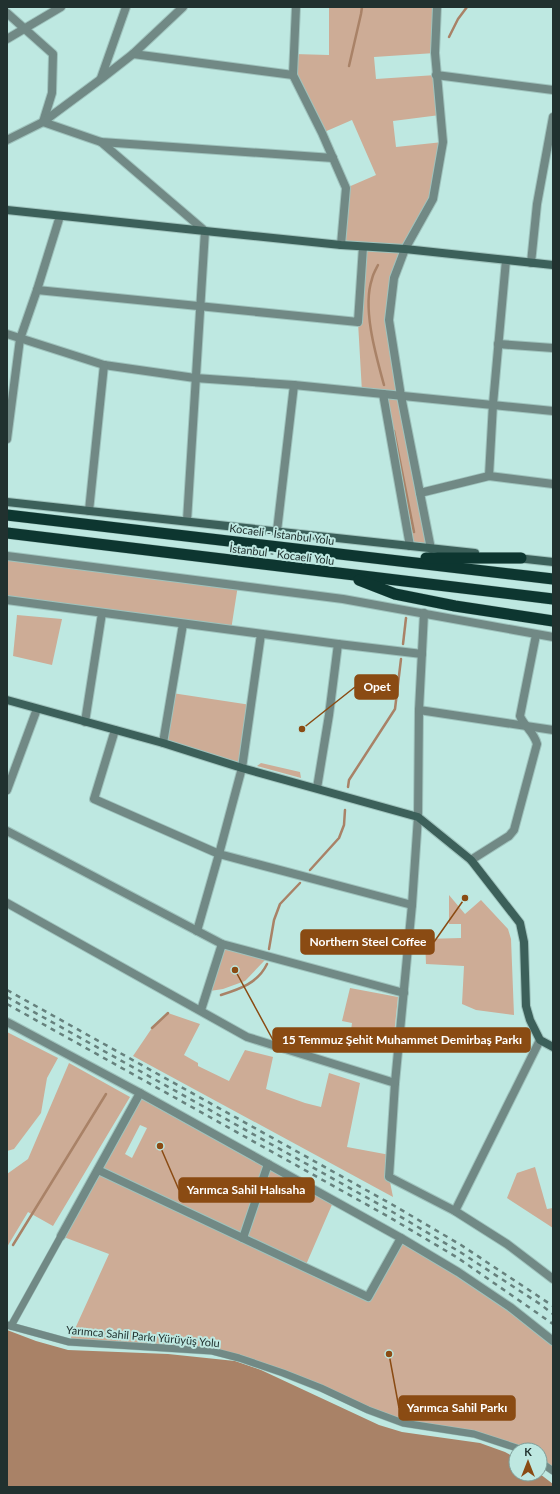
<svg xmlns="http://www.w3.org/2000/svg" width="560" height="1494" font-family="Lato,sans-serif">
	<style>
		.green { fill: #cdac96; fill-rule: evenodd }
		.water { fill: #a98267 }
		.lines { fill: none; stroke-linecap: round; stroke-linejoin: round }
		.stream { stroke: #a98267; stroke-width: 2.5 }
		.pedestrian-casing { stroke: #9fc3bd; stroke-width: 8 }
		.minor-casing { stroke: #9fc3bd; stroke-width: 10 }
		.tertiary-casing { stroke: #9fc3bd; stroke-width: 10 }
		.secondary-casing { stroke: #9fc3bd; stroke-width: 10 }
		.trunk-casing { stroke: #9fc3bd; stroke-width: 12 }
		.pedestrian { stroke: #718985; stroke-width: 7 }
		.minor { stroke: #718985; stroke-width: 8 }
		.tertiary { stroke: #718985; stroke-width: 8 }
		.secondary { stroke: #3c605a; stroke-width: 8 }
		.trunk { stroke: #0d3630; stroke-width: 11 }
		.rail { stroke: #66817d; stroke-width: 2.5; stroke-dasharray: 5 5; stroke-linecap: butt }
		.labels { text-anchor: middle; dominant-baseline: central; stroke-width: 4; stroke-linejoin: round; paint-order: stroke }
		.street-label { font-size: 11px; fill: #21312f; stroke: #bee8e1 }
		.leader { fill: none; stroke: #8a4b13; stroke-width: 1.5 }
		.callout-dot { fill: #8a4b13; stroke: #bee8e1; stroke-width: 1.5 }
		.callout { fill: #8a4b13; stroke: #8a4b13; stroke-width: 1.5 }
		.callout-label { font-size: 12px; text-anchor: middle; font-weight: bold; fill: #fff }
	</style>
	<rect width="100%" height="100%" fill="#bee8e1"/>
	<g class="green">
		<polygon points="329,7 437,7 435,53 374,57 376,79 436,75 440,115 393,121 396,147 443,142 433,199 394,278 389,320 431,549 410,546 383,394 362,392 358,322 363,247 341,245 346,188 376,175 352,120 322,133 293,75 294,54 329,55"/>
		<polygon points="7,556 238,585 231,630 7,600"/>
		<polygon points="17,615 62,619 52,665 13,656"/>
		<polygon points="172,693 251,705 242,768 163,743"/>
		<polygon points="261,763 300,772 301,778 257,766"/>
		<polygon points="449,895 465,914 481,900 508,929 511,939 514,1015 476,1010 462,1004 464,966 426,964 425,939 461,938 461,924 449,924"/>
		<polygon points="224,947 265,960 245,981 223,989 210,991"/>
		<polygon points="350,988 398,997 394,1035 351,1031 352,1023 342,1021"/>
		<polygon points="168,1013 200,1024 184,1055 198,1063 198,1066 229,1081 245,1050 273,1057 266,1089 305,1103 321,1107 329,1073 360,1083 347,1147 390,1155 389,1177 393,1197 133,1056 152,1028"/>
		<polygon points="7,1032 58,1058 47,1078 41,1113 14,1149 7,1151"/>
		<polygon points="69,1063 130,1097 53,1226 28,1212 7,1247 7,1174 28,1159"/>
		<path d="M 140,1093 L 334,1200 L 305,1267 L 368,1297 L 401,1238 L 553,1341 L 553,1471 L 540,1462 L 540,1450 L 523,1450 L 474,1434 L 403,1423 L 321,1388 L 212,1351 L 69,1342 L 109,1254 L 61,1236 ZM 140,1125 L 147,1128 L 132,1158 L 125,1154 Z"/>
		<polygon points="535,1167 547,1209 553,1208 553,1228 507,1198 517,1173"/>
	</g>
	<polygon class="water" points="7,1330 36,1341 68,1350 168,1354 235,1361 261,1370 379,1425 402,1432 423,1435 480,1443 505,1452 516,1458 516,1474 540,1474 553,1484 553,1487 7,1487"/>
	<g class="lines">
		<g class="stream">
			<polyline points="449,37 458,19 467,7"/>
			<polyline points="349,66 361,14 362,7"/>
			<path d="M 378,265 C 376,269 373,274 372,279 C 362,308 376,356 384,385"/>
			<polyline points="394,431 414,532"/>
			<polyline points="403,644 406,618"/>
			<polyline points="348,787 349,780 395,709 401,659"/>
			<polyline points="310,870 339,838 344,825 345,810"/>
			<polyline points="269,949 274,920 280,904 300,883"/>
			<path d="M 221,995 C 240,989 258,983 267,964"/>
			<polyline points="152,1028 168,1013"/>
			<polyline points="13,1245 106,1094"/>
		</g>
		<defs>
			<g id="pedestrian">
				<polyline points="7,1325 69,1342 212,1351 239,1358 283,1373 321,1388 368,1410 403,1423 474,1434 523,1450"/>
				<polyline points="11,1326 61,1236"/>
				<polyline points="540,1462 553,1471"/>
			</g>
			<g id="minor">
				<polyline points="296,7 293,75 322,133 346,188 341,245"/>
				<polyline points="7,13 53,54 52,93 43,122 101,142 333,158"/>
				<polyline points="7,39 61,7"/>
				<polyline points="133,54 293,75"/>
				<polyline points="436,75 553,90"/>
				<polyline points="101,78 126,7"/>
				<polyline points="7,140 43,122 101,79 133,54 183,7"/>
				<polyline points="101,142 205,231 187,521"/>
				<polyline points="531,263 537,204 553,117"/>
				<polyline points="37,290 358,322 363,247"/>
				<polyline points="7,334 104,365 195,378 294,385 553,411"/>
				<polyline points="498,344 553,348"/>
				<polyline points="383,394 410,546"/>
				<polyline points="7,439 20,339 37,290 60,216"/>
				<polyline points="489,476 493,404 506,260"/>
				<polyline points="420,493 489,476 553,484"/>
				<polyline points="89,511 104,365"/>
				<polyline points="277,531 294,385"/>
				<polyline points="7,556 343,599 553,637"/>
				<polyline points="7,600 338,644 422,654"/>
				<polyline points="424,613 419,710 418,817 412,905 395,1083 389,1177 455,1211 507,1244 553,1279"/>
				<polyline points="419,710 553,730"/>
				<polyline points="85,722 102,613"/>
				<polyline points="115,730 94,799 219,854 412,905"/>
				<polyline points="163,743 183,624"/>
				<polyline points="317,788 329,715 338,644"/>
				<polyline points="7,790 37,709"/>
				<polyline points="7,831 222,944 404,993"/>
				<path d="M 471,860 L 509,836 L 514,830 L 537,744 C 534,732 524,726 520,716 L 536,635"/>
				<polyline points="7,903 247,1037 395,1083"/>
				<polyline points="197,931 219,854 242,768 261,634"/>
				<polyline points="201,1010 222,944"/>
				<polyline points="7,1022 140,1093 401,1238 458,1272 510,1307 553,1341"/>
				<polyline points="98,1170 368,1297 401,1238"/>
				<polyline points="455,1211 540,1040"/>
				<polyline points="61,1236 140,1093"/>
				<polyline points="243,1238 268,1164"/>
			</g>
			<polyline id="tertiary" points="431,549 401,396 389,320 394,278 405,249 433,199 443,142 435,53 437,7"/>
			<g id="secondary">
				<polyline points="7,210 205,231 341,245 405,249 553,265"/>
				<polyline points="7,502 475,553"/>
				<polyline points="517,558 553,562"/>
				<polyline points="7,700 163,743 242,768 418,817 471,860 520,923 524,942 526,1006 530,1020 540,1040 553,1047"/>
			</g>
			<g id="trunk">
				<polyline points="7,515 553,579"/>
				<polyline points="7,533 553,599"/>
				<polyline points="426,558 521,558"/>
				<polyline points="359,580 395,594 455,606 553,621"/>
			</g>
		</defs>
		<use href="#pedestrian" class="pedestrian-casing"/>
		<use href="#minor" class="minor-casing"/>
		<use href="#tertiary" class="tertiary-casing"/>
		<use href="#secondary" class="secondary-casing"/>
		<use href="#trunk" class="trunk-casing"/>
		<use href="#pedestrian" class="pedestrian"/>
		<use href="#minor" class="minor"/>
		<use href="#tertiary" class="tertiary"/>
		<use href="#secondary" class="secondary"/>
		<use href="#trunk" class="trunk"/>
		<g class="rail">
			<polyline points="7,990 393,1205 461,1245 553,1306"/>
			<polyline points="7,997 391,1211 460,1252 540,1304 553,1314"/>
			<polyline points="7,1004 389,1217 458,1258 553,1324"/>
		</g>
	</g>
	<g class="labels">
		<g class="street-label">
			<text transform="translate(282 534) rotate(7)">Kocaeli - İstanbul Yolu</text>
			<text transform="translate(282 554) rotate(7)">İstanbul - Kocaeli Yolu</text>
			<text transform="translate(143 1336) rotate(5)">Yarımca Sahil Parkı Yürüyüş Yolu</text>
		</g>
	</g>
	<path class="leader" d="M302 729L355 687M465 898L434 942M235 970L273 1040M160 1146L179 1190M389 1354L399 1408"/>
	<g class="callout-dot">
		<circle cx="302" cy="729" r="4"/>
		<circle cx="465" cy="898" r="4"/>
		<circle cx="235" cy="970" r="4"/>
		<circle cx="160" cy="1146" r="4"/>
		<circle cx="389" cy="1354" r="4"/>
	</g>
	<g class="callout">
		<rect x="355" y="675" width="43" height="24" rx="4"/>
		<rect x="301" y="930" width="133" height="24" rx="4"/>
		<rect x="273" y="1028" width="257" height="24" rx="4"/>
		<rect x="179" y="1178" width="135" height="24" rx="4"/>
		<rect x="399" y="1396" width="116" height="24" rx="4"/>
	</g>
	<g class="callout-label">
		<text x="377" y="691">Opet</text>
		<text x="368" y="946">Northern Steel Coffee</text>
		<text x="402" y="1044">15 Temmuz Şehit Muhammet Demirbaş Parkı</text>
		<text x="246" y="1194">Yarımca Sahil Halısaha</text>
		<text x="457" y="1412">Yarımca Sahil Parkı</text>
	</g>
	<rect width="560" height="1494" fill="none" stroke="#21312f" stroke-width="16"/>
	<g transform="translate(528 1462)"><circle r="19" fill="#bee8e1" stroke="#7f9f9a"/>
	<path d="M0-3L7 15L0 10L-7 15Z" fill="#8a4b13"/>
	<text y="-6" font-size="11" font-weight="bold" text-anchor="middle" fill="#21312f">K</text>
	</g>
</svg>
